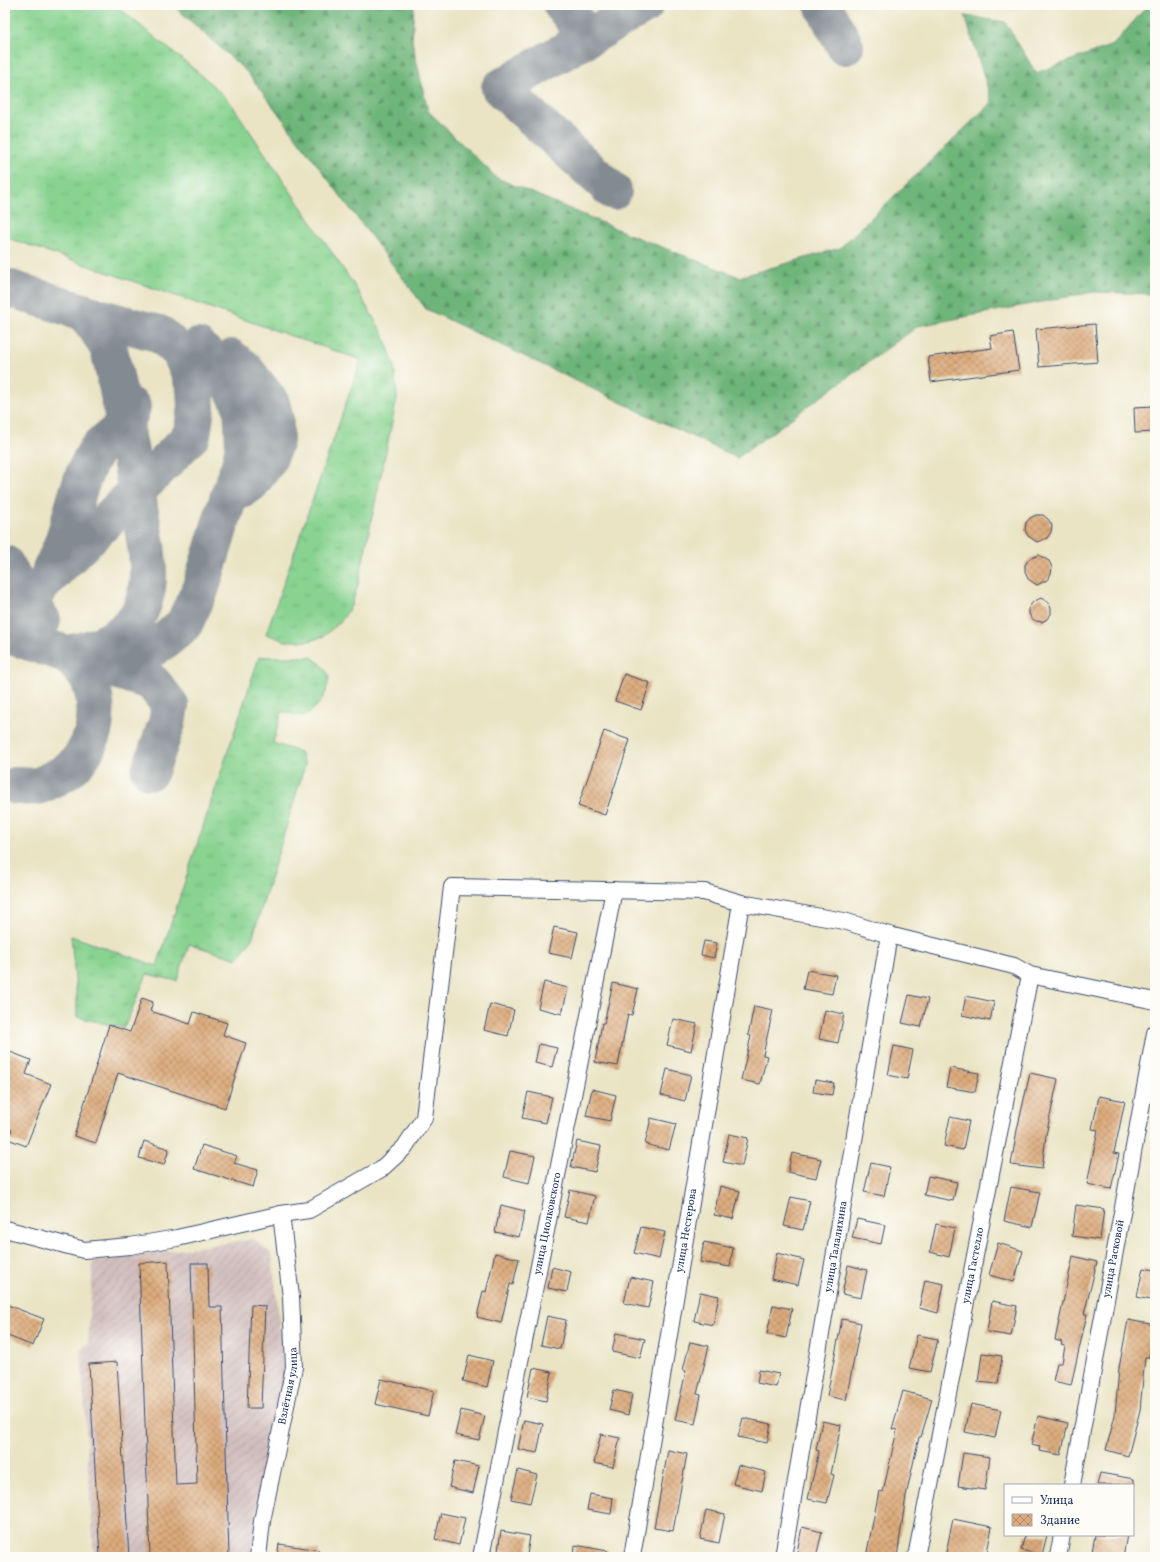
<svg xmlns="http://www.w3.org/2000/svg" width="1160" height="1562" font-family="Vollkorn,serif">
	<style>
		.industrial { fill: url(#industrial-furrows) }
		.grass { fill: url(#grass-tufts); stroke: #528177 }
		.forest { fill: url(#forest-firs); stroke: #44726c }
		.lines { fill: none; stroke-linecap: round; stroke-linejoin: round }
		.taxiway { stroke: #828a92; stroke-width: 38 }
		.building { fill: url(#building-cross-hatch) }
		.street-casing { stroke: #3a4a6d; stroke-width: 18 }
		.street { stroke: #fff; stroke-width: 16 }
		.labels { text-anchor: middle; dominant-baseline: central; stroke-width: 4; stroke-linejoin: round; paint-order: stroke }
		.street-label { font-size: 11px; fill: #1b2f5e; stroke: #fdfcf7 }
	</style>
	<defs>
		<pattern id="industrial-furrows" width="10" height="10" patternUnits="userSpaceOnUse"><rect width="10" height="10" fill="#d1bfbe"/><path d="M-1 1l2-2M0 10L10 0M9 11l2-2" fill="none" stroke="#b3a4a6"/></pattern>
		<pattern id="grass-tufts" width="24" height="20" patternUnits="userSpaceOnUse"><rect width="24" height="20" fill="#88d390"/><path d="M3 7l-1-3M5 7V3M7 7l1-3M15 17l-1-3M17 17v-4M19 17l1-3" fill="none" stroke="#75b57f"/></pattern>
		<pattern id="forest-firs" width="22" height="20" patternUnits="userSpaceOnUse"><rect width="22" height="20" fill="#6eb57a"/><path d="M5 1l3.5 6h-7zM16 11l3.5 6h-7z" fill="#5a9467"/></pattern>
		<pattern id="building-cross-hatch" width="8" height="8" patternUnits="userSpaceOnUse"><rect width="8" height="8" fill="#ddab7b"/><path d="M0 0l8 8M0 8l8-8" fill="none" stroke="#b28c68"/></pattern>
	</defs>
	<rect width="100%" height="100%" fill="#fdfcf7"/>
	<filter id="ink" filterUnits="userSpaceOnUse"><feTurbulence type="fractalNoise" baseFrequency=".025" numOctaves="2"/><feDisplacementMap in="SourceGraphic" scale="8" xChannelSelector="R" yChannelSelector="G"/><feConvolveMatrix kernelMatrix="1 2 1 2 8 2 1 2 1" color-interpolation-filters="sRGB"/></filter>
	<filter id="wash" filterUnits="userSpaceOnUse"><feTurbulence type="fractalNoise" baseFrequency=".012" numOctaves="4" result="noise"/><feDisplacementMap in="SourceGraphic" scale="16" xChannelSelector="R" yChannelSelector="G"/><feGaussianBlur stdDeviation="0.9" result="paint"/><feColorMatrix in="noise" values="0 0 0 0 0 0 0 0 0 0 0 0 0 0 0 0 0 1.4 0 .05"/><feComposite in="paint" operator="in"/></filter>
	<g filter="url(#wash)">
		<rect width="100%" height="100%" fill="#eae4c5"/>
		<polygon class="industrial" points="254,1239 272,1255 285,1372 255,1524 252,1557 94,1557 81,1350 88,1343 93,1262"/>
		<g class="grass">
			<polygon points="5,5 115,5 205,78 230,102 354,285 383,334 394,364 397,398 358,585 351,606 341,621 324,636 309,641 285,641 266,634 361,360 5,237"/>
			<path d="M 259,657 L 311,657 L 320,663 L 329,675 C 327,696 321,706 303,716 L 282,712 L 273,743 L 300,752 L 305,765 L 252,939 L 237,959 L 189,944 L 177,981 L 147,974 L 124,1028 L 77,1017 L 77,1000 L 71,936 L 157,966 Z"/>
		</g>
		<polygon class="forest" points="173,5 414,5 412,41 428,111 497,178 631,235 739,277 840,248 992,102 965,16 1005,22 1036,73 1113,45 1148,5 1155,5 1155,294 1093,292 918,326 737,458 426,309 247,72"/>
		<g class="lines">
			<g class="taxiway">
				<polyline points="562,5 588,37"/>
				<polyline points="823,5 845,46"/>
				<polyline points="613,191 500,88 645,5"/>
				<polyline points="5,287 102,318 108,322"/>
				<polyline points="230,495 250,484 268,460 275,441 275,419 271,403 243,367 231,358"/>
				<polyline points="5,564 27,601 42,620"/>
				<path d="M 51,569 C 72,532 73,487 96,451 C 103,441 115,435 123,426 C 127,421 130,413 132,407"/>
				<polyline points="5,613 16,608 27,601 57,569 137,491 192,435 196,408 195,389 189,371 180,352 160,334 102,318"/>
				<polyline points="5,634 152,682 170,705 167,723 150,771"/>
				<polyline points="88,657 105,659 150,650 168,638 184,624 200,590 229,496 240,465 244,446 242,407 223,370 198,347"/>
				<path d="M 16,786 C 22,786 30,787 37,786 C 42,785 47,782 51,780 C 90,764 104,721 90,682 C 87,674 73,661 67,654 C 92,650 119,641 135,619 C 143,609 148,589 148,576 C 149,553 143,529 139,507 C 131,454 121,401 109,349 L 97,329 L 85,314"/>
			</g>
		</g>
		<g id="blocks">
			<g class="building">
				<polygon points="1095,324 1098,362 1039,367 1036,329"/>
				<polygon points="1013,332 1019,370 931,382 928,357 992,348 990,336"/>
				<polygon points="1155,406 1155,432 1135,433 1134,407"/>
				<polygon points="1036,515 1043,515 1048,519 1052,525 1051,532 1047,538 1037,542 1028,536 1025,530 1026,523 1030,518"/>
				<polygon points="1039,555 1049,561 1052,567 1051,574 1047,580 1037,585 1028,579 1025,572 1025,565 1029,559"/>
				<polygon points="1041,598 1049,603 1051,609 1051,614 1047,619 1042,622 1036,621 1031,618 1029,613 1029,607 1033,602"/>
				<polygon points="624,674 650,683 641,710 615,701"/>
				<polygon points="604,731 630,740 605,815 578,806"/>
				<polygon points="554,927 578,932 572,958 548,953"/>
				<polygon points="704,941 717,943 714,958 701,955"/>
				<polygon points="807,970 836,975 832,994 803,989"/>
				<polygon points="544,982 568,988 562,1014 538,1008"/>
				<polygon points="613,983 638,989 632,1015 628,1014 618,1066 595,1062 602,1023 604,1023"/>
				<polygon points="909,995 928,999 921,1027 902,1023"/>
				<polygon points="966,996 994,1002 990,1021 962,1015"/>
				<polygon points="142,998 153,1002 150,1011 190,1024 194,1012 227,1023 223,1035 246,1043 225,1108 118,1073 96,1143 74,1136 109,1025 130,1032"/>
				<polygon points="490,1004 514,1010 508,1036 484,1030"/>
				<polygon points="754,1006 773,1010 763,1055 767,1056 760,1084 741,1080 751,1036 748,1035"/>
				<polygon points="825,1010 844,1014 838,1043 819,1039"/>
				<polygon points="673,1019 697,1024 691,1051 667,1045"/>
				<polygon points="539,1044 557,1048 552,1067 535,1063"/>
				<polygon points="894,1046 913,1050 907,1079 888,1075"/>
				<polygon points="10,1052 31,1060 26,1074 51,1084 26,1146 8,1139 12,1130 5,1127 5,1065"/>
				<polygon points="950,1068 979,1073 975,1092 946,1087"/>
				<polygon points="667,1069 691,1075 685,1101 661,1095"/>
				<polygon points="1030,1073 1058,1079 1046,1135 1042,1169 1011,1165 1017,1130"/>
				<polygon points="815,1080 834,1083 832,1095 813,1092"/>
				<polygon points="592,1089 616,1095 610,1121 586,1116"/>
				<polygon points="528,1092 552,1097 546,1123 522,1118"/>
				<polygon points="1099,1096 1125,1101 1114,1153 1119,1154 1111,1189 1087,1184 1098,1130 1092,1129"/>
				<polygon points="950,1117 969,1121 963,1150 944,1146"/>
				<polygon points="651,1118 676,1124 669,1150 645,1144"/>
				<polygon points="729,1134 748,1138 742,1166 723,1162"/>
				<polygon points="144,1141 169,1149 164,1165 139,1158"/>
				<polygon points="577,1141 601,1146 595,1172 571,1167"/>
				<polygon points="202,1145 237,1156 234,1163 258,1170 253,1187 194,1169"/>
				<polygon points="510,1151 535,1156 529,1183 504,1177"/>
				<polygon points="792,1153 821,1159 816,1178 788,1172"/>
				<polygon points="871,1163 890,1167 884,1196 864,1192"/>
				<polygon points="928,1176 957,1182 953,1201 924,1195"/>
				<polygon points="720,1186 740,1191 733,1219 714,1215"/>
				<polygon points="1011,1187 1040,1192 1032,1227 1004,1221"/>
				<polygon points="570,1190 595,1196 589,1222 564,1217"/>
				<polygon points="791,1197 810,1201 803,1230 784,1226"/>
				<polygon points="501,1205 525,1211 519,1237 495,1232"/>
				<polygon points="1076,1205 1104,1209 1100,1240 1072,1236"/>
				<polygon points="857,1219 885,1225 881,1244 852,1238"/>
				<polygon points="936,1224 955,1228 949,1257 930,1252"/>
				<polygon points="641,1227 665,1232 659,1259 634,1253"/>
				<polygon points="704,1242 733,1248 730,1267 700,1262"/>
				<polygon points="998,1243 1023,1251 1014,1282 989,1275"/>
				<polygon points="495,1253 519,1259 513,1285 510,1284 501,1323 477,1317 483,1291 486,1292"/>
				<polygon points="777,1253 804,1260 798,1285 771,1279"/>
				<polygon points="1073,1256 1097,1262 1084,1314 1087,1314 1071,1385 1053,1381 1057,1363 1062,1363 1065,1346 1061,1345 1062,1342 1055,1340"/>
				<polygon points="168,1261 176,1485 197,1484 191,1263 208,1263 209,1307 222,1307 229,1557 150,1557 139,1263"/>
				<polygon points="848,1265 867,1270 861,1298 842,1294"/>
				<polygon points="552,1267 571,1272 567,1292 548,1288"/>
				<polygon points="1143,1268 1155,1270 1155,1301 1137,1297"/>
				<polygon points="630,1277 654,1282 648,1308 624,1303"/>
				<polygon points="925,1280 944,1284 938,1313 919,1308"/>
				<polygon points="700,1292 719,1296 713,1325 694,1321"/>
				<polygon points="992,1301 1017,1306 1011,1336 987,1332"/>
				<polygon points="5,1304 44,1319 33,1346 5,1335"/>
				<polygon points="251,1305 265,1306 261,1408 247,1408"/>
				<polygon points="773,1305 792,1309 786,1338 767,1334"/>
				<polygon points="547,1316 566,1320 560,1349 541,1345"/>
				<polygon points="842,1319 861,1323 846,1400 827,1396"/>
				<polygon points="1128,1320 1155,1325 1149,1357 1145,1357 1140,1410 1128,1456 1106,1450 1115,1415 1119,1368"/>
				<polygon points="616,1333 645,1339 640,1358 612,1352"/>
				<polygon points="917,1335 938,1339 930,1372 909,1368"/>
				<polygon points="690,1342 709,1346 697,1394 701,1395 695,1424 675,1420 686,1371 683,1370"/>
				<polygon points="982,1353 1002,1356 998,1384 978,1382"/>
				<polygon points="469,1355 493,1361 487,1387 463,1381"/>
				<polygon points="117,1362 129,1557 100,1557 89,1364"/>
				<polygon points="533,1368 552,1372 546,1401 527,1397"/>
				<polygon points="759,1370 779,1374 776,1387 757,1383"/>
				<polygon points="381,1379 434,1391 428,1416 375,1404"/>
				<polygon points="614,1390 632,1394 628,1415 609,1410"/>
				<polygon points="903,1391 932,1399 921,1437 919,1437 906,1496 897,1557 866,1557 879,1491 883,1492 897,1430 892,1429"/>
				<polygon points="971,1404 1001,1410 995,1438 965,1432"/>
				<polygon points="461,1410 485,1416 479,1440 455,1435"/>
				<polygon points="1038,1416 1068,1423 1061,1455 1039,1451 1040,1447 1031,1445"/>
				<polygon points="743,1418 771,1424 767,1443 738,1437"/>
				<polygon points="524,1420 543,1424 537,1453 518,1449"/>
				<polygon points="822,1421 841,1425 831,1474 834,1475 827,1503 808,1499 819,1451 816,1450"/>
				<polygon points="601,1434 620,1438 613,1467 594,1463"/>
				<polygon points="668,1450 687,1454 673,1531 654,1528"/>
				<polygon points="963,1453 990,1457 985,1490 958,1486"/>
				<polygon points="455,1461 479,1466 473,1493 449,1487"/>
				<polygon points="738,1465 766,1472 762,1491 733,1484"/>
				<polygon points="518,1470 537,1475 530,1503 511,1499"/>
				<polygon points="1100,1473 1134,1479 1134,1485 1097,1485"/>
				<polygon points="590,1494 613,1498 611,1514 587,1510"/>
				<polygon points="706,1510 725,1514 719,1543 700,1539"/>
				<polygon points="441,1513 465,1518 459,1545 435,1539"/>
				<polygon points="953,1519 992,1527 986,1557 945,1557"/>
				<polygon points="802,1527 822,1532 816,1557 796,1557"/>
				<polygon points="501,1531 530,1536 527,1555 498,1551"/>
				<polygon points="1025,1535 1047,1535 1042,1555 1021,1550"/>
				<polygon points="1095,1535 1127,1535 1123,1557 1091,1557"/>
				<polygon points="279,1544 319,1550 319,1557 277,1557"/>
				<polygon points="575,1545 608,1551 608,1557 574,1557"/>
			</g>
		</g>
	</g>
	<g filter="url(#ink)">
		<use href="#blocks" fill-opacity="0" stroke="#3a4a6d" stroke-width="1"/>
		<g class="lines">
			<defs>
				<g id="street">
					<polyline points="5,1229 84,1250 130,1246 177,1238 281,1214 309,1210 381,1169 404,1148 424,1118 452,887 704,892 741,903 844,921 889,935 1014,966 1030,975 1155,1001"/>
					<path id="s1" d="M 1072,1485 L 1155,1033"/>
					<path id="s2" d="M 258,1557 L 262,1521 L 294,1367 L 291,1297 L 281,1214"/>
					<path id="s3" d="M 481,1557 L 614,890"/>
					<path id="s4" d="M 632,1557 L 741,903"/>
					<path id="s5" d="M 783,1557 L 889,935"/>
					<path id="s6" d="M 916,1557 L 1030,975"/>
					<polyline points="1058,1557 1062,1535"/>
				</g>
			</defs>
			<use href="#street" class="street-casing"/>
			<use href="#street" class="street"/>
		</g>
	</g>
	<g class="labels">
		<g class="street-label">
			<text stroke="none"><textPath href="#s3" startOffset="340">улица Циолковского</textPath></text>
			<text stroke="none"><textPath href="#s4" startOffset="331">улица Нестерова</textPath></text>
			<text stroke="none"><textPath href="#s5" startOffset="315">улица Талалихина</textPath></text>
			<text stroke="none"><textPath href="#s1" startOffset="230">улица Расковой</textPath></text>
			<text stroke="none"><textPath href="#s6" startOffset="297">улица Гастелло</textPath></text>
			<text stroke="none"><textPath href="#s2" startOffset="174">Взлётная улица</textPath></text>
		</g>
	</g>
	<rect width="1160" height="1562" fill="none" stroke="#fdfcf7" stroke-width="20"/>
	<rect x="1004" y="1484" width="130" height="52" fill="#fdfcf7" stroke="#a3aaba"/>
	<rect x="1012" y="1497" width="20" height="6" fill="#ffffff" stroke="#a3aaba"/>
	<text x="1040" y="1504" font-size="12" fill="#1b2f5e">Улица</text>
	<rect x="1012" y="1514" width="20" height="12" fill="url(#building-cross-hatch)" stroke="#a3aaba"/>
	<text x="1040" y="1524" font-size="12" fill="#1b2f5e">Здание</text>
</svg>
